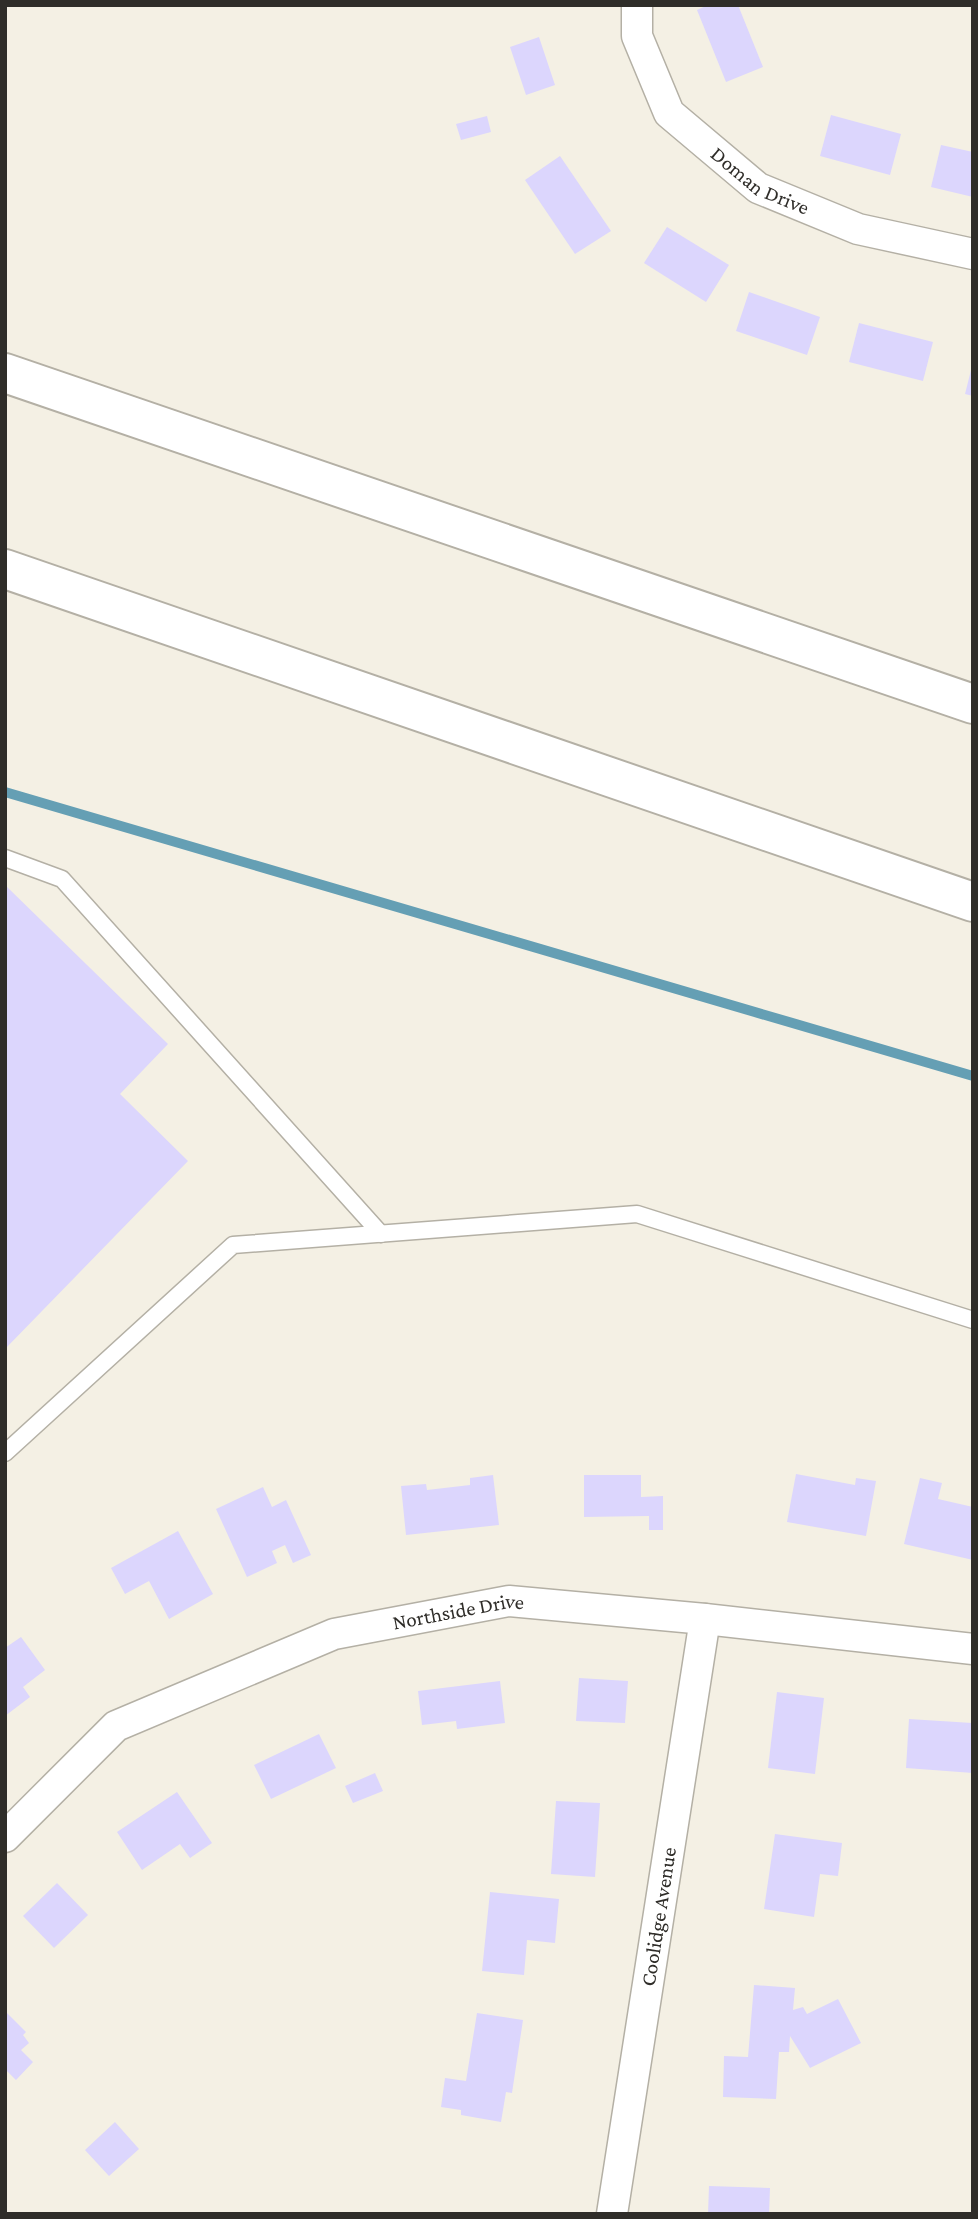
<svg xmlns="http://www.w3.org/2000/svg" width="978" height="2219" font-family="'Crimson Pro',serif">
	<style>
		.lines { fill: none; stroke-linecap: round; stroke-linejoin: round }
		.stream { stroke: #659fb4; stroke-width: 10 }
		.building { fill: #dcd6fd }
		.service-casing { stroke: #b4b0a5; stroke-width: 19 }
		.minor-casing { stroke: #b4b0a5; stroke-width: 33 }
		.motorway-casing { stroke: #b4b0a5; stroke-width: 42 }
		.service { stroke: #fff; stroke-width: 16 }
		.minor { stroke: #fff; stroke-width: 30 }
		.motorway { stroke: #fff; stroke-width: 38 }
		.labels { text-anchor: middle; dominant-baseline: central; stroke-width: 5; stroke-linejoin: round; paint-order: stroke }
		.street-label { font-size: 21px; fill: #2f2d29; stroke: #fefefb }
	</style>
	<rect width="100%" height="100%" fill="#f4f0e4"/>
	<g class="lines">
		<polyline class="stream" points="5,792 973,1076"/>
	</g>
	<g class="building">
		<polygon points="708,5 738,5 763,67 726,82 697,10"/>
		<polygon points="539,37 555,85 526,95 510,47"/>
		<polygon points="831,115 901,134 890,175 820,156"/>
		<polygon points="487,116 491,132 461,140 456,124"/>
		<polygon points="941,145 973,152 973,197 931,187"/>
		<polygon points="560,156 611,231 575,254 525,180"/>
		<polygon points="667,227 729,265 706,302 644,263"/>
		<polygon points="749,292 820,317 807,355 736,331"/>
		<polygon points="859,323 933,342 923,381 849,362"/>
		<polygon points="972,366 973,366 973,396 965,394"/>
		<polygon points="5,885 168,1044 120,1094 188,1161 5,1349"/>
		<polygon points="796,1474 855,1485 856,1478 876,1481 866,1536 787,1522"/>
		<polygon points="493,1475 499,1525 406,1535 401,1486 426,1484 427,1490 470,1485 470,1478"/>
		<polygon points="584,1475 641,1475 641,1497 663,1496 663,1530 649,1530 649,1516 584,1517"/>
		<polygon points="920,1478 942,1483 938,1499 973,1507 973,1560 904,1544"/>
		<polygon points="263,1487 272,1507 286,1500 311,1555 293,1563 285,1545 272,1551 277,1563 247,1577 216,1509"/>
		<polygon points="178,1531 213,1594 169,1619 149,1581 125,1594 111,1568"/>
		<polygon points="21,1637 45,1670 23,1687 30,1697 5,1716 5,1648"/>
		<polygon points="579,1678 628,1681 625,1723 576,1721"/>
		<polygon points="500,1681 505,1723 457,1729 456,1721 422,1725 418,1691"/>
		<polygon points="777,1692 824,1698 815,1774 768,1768"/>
		<polygon points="909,1719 972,1723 973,1773 906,1768"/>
		<polygon points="319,1734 336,1768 271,1799 254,1765"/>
		<polygon points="375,1773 383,1791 353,1803 345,1786"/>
		<polygon points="177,1792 212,1843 190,1858 180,1844 142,1870 117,1832"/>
		<polygon points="556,1801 600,1803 595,1877 551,1874"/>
		<polygon points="775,1834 842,1843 838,1876 820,1874 814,1917 764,1909"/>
		<polygon points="57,1883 88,1915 54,1948 23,1916"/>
		<polygon points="490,1892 559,1899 555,1943 527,1940 524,1975 482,1971"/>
		<polygon points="754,1985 795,1988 793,2010 803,2007 807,2014 838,1999 861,2043 810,2068 790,2036 789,2052 779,2052 776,2099 723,2097 724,2056 748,2057"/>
		<polygon points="5,2011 26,2032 23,2035 29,2043 21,2050 33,2062 16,2080 5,2069"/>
		<polygon points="477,2013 523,2020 512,2093 506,2092 501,2122 461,2115 461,2110 441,2107 445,2078 466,2081"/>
		<polygon points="115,2122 139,2149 109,2176 85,2150"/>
		<polygon points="709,2186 770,2188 769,2214 708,2214"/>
	</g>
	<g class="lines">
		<defs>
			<g id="service">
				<polyline points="5,858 62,879 381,1234"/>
				<polyline points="5,1453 233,1245 637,1214 973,1320"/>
			</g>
			<g id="minor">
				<path id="s1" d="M 637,5 L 637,36 L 669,113 L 758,188 L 858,229 L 973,254"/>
				<path id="s2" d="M 5,1837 L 116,1726 L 334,1634 L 509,1601 L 705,1619 L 973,1649"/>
				<path id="s3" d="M 612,2214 L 705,1619"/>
			</g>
			<g id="motorway">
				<polyline points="5,373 973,704"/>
				<polyline points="5,569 973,902"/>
			</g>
		</defs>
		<use href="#service" class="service-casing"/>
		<use href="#minor" class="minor-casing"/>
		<use href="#motorway" class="motorway-casing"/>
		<use href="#service" class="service"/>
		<use href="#minor" class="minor"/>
		<use href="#motorway" class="motorway"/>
	</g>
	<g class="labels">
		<g class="street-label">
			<text stroke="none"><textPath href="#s1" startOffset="229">Doman Drive</textPath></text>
			<text stroke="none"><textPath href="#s2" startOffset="520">Northside Drive</textPath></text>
			<text stroke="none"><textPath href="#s3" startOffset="301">Coolidge Avenue</textPath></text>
		</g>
	</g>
	<rect width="978" height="2219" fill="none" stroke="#2f2d29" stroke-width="14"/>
</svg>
